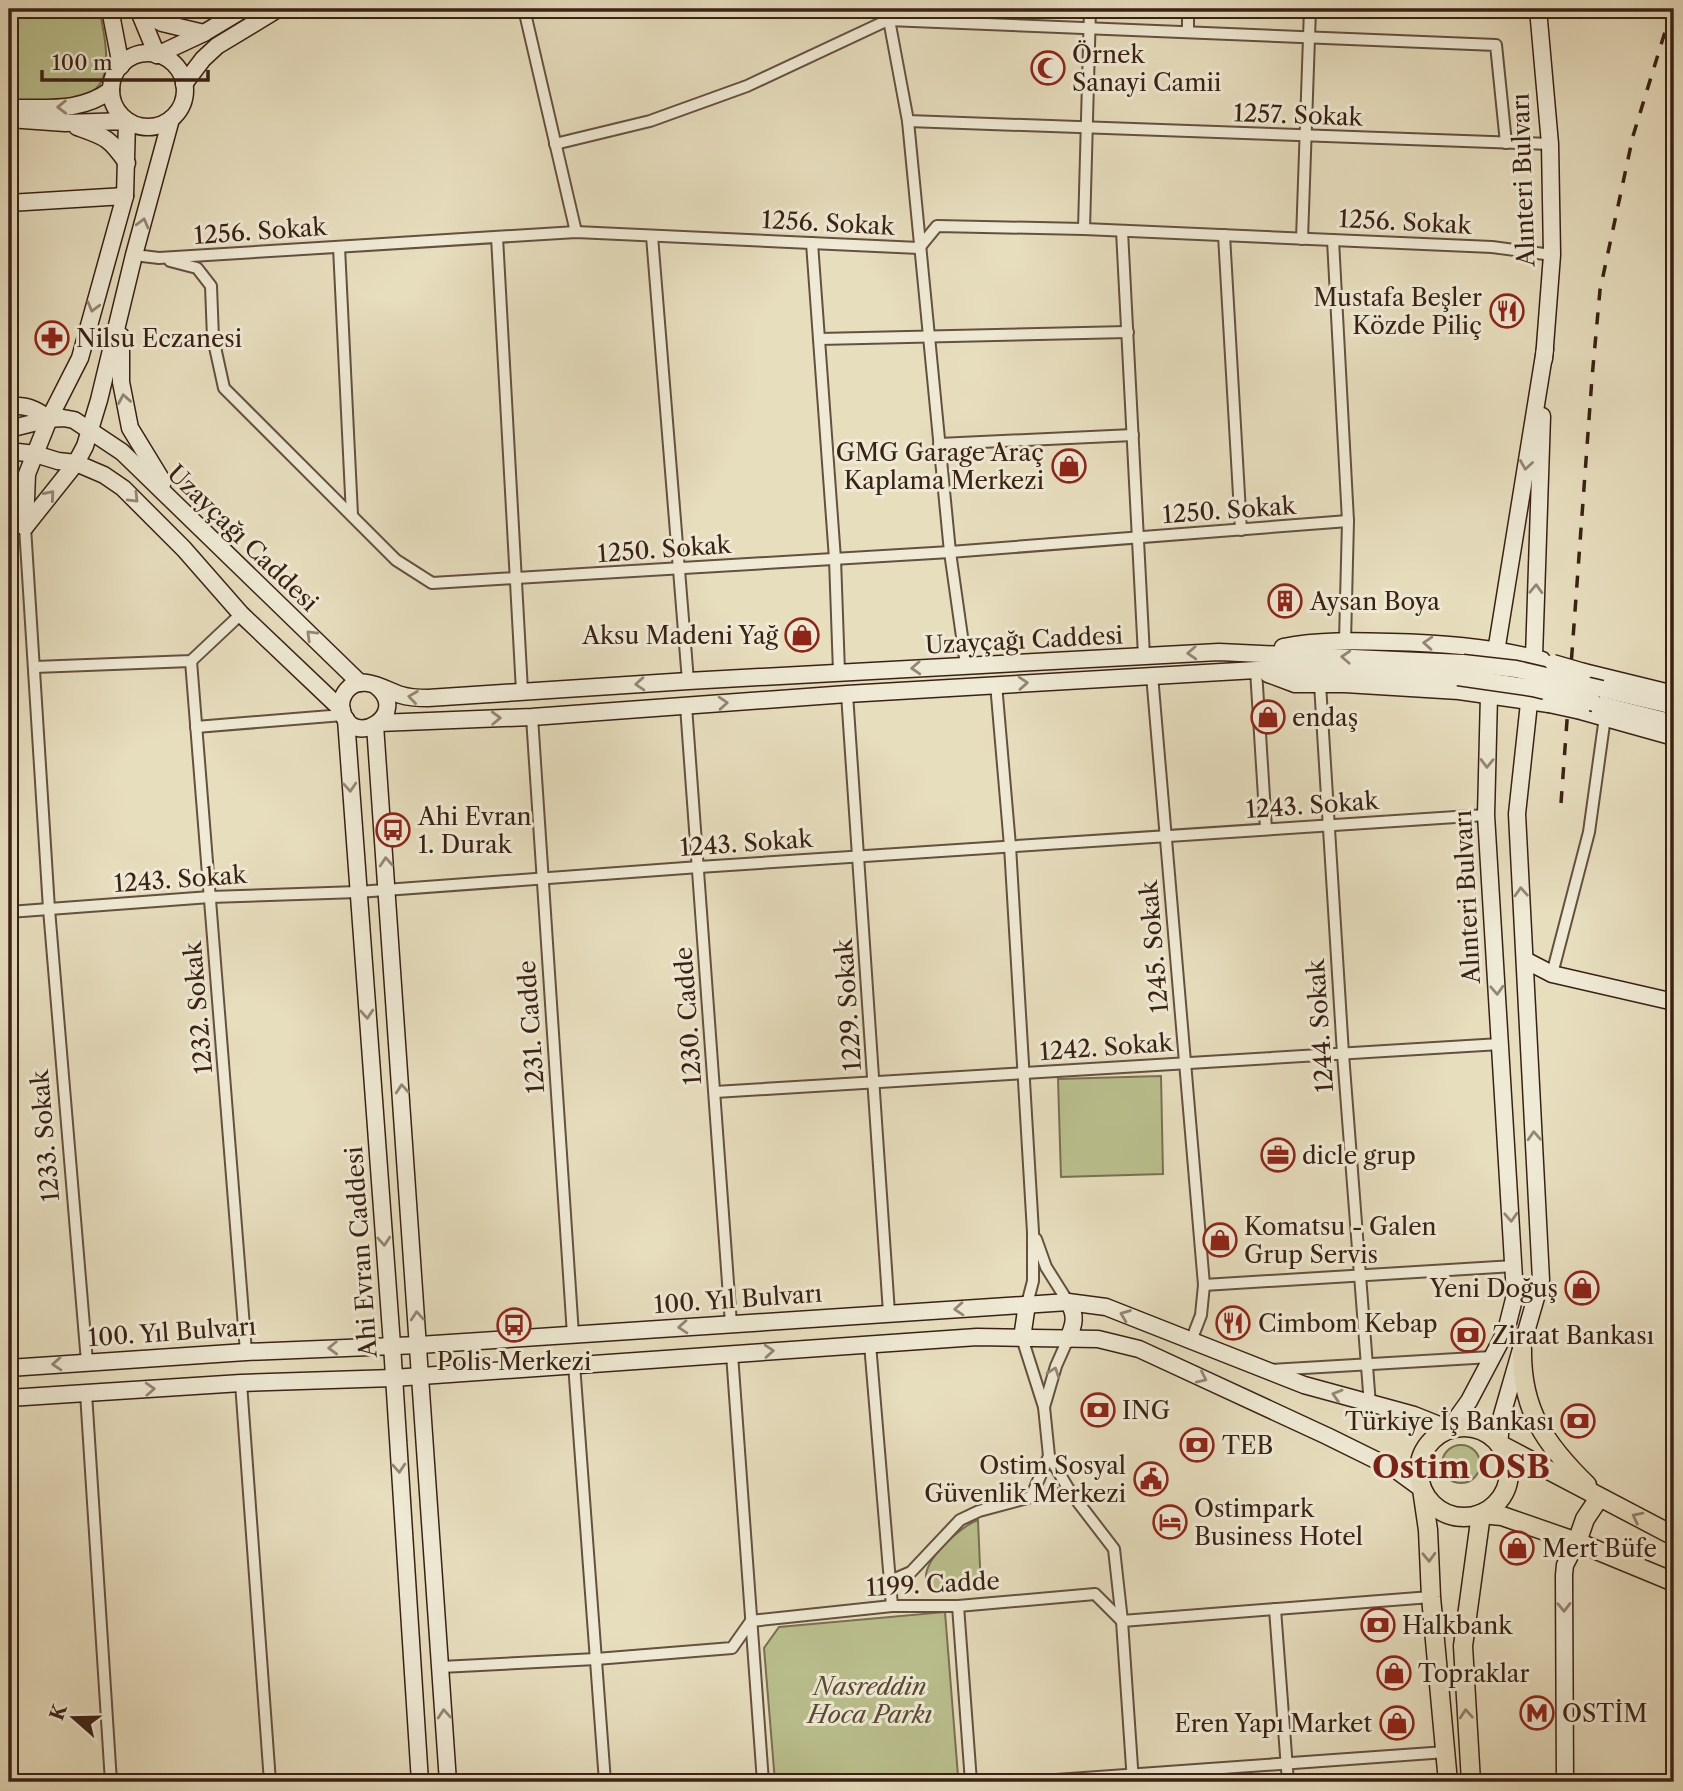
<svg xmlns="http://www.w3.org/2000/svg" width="1683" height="1791" font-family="'Libre Caslon Text',serif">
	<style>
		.green { fill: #bac08e; stroke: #7a7052; stroke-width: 2 }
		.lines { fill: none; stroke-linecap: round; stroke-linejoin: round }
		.street-casing { stroke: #65503f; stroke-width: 14 }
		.secondary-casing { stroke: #3a2115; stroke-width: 19 }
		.primary-casing { stroke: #3a2115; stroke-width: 21 }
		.street { stroke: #efead5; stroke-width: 10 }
		.secondary { stroke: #efead5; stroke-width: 16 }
		.primary { stroke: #e7debe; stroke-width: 18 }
		.rail { stroke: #3a2115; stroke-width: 3.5; stroke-dasharray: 12 12; stroke-linecap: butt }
		.secondary-bridge-casing { stroke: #3a2115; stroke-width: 19; stroke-linecap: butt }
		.secondary-bridge { stroke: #efead5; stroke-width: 16 }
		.oneway { stroke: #948675 }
		.oneway2 { stroke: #90806a }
		.labels { text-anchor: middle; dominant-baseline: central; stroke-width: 6; stroke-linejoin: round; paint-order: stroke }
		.poi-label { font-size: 24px; fill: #3a2115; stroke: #efead5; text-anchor: start }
		.street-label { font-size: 24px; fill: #3a2115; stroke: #efead5 }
		.park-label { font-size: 24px; font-style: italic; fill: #5a4933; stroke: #efead5 }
		.district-label { font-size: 32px; font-weight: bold; fill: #7a1f14; stroke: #efead5 }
	</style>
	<rect width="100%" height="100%" fill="#e7debe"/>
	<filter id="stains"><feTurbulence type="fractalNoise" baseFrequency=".00286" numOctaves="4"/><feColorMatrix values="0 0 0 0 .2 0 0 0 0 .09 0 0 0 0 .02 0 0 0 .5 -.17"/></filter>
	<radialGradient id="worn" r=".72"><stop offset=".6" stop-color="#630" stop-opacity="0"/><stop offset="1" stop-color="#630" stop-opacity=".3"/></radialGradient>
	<g class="green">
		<path d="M 9,9 L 99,9 C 121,104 93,101 9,102 Z"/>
		<polygon points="1161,1076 1163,1174 1061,1177 1058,1079"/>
		<circle cx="1461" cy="1464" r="19"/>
		<path d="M 978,1520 L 981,1590 L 934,1592 C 932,1590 928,1585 927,1583 C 919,1562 961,1526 978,1520 Z"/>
		<polygon points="945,1612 958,1776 889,1782 775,1782 764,1648 779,1627"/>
	</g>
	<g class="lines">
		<defs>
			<g id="street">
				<polyline points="524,9 576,232"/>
				<polyline points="887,9 908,121 1550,144"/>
				<polyline points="1188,32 1188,9"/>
				<polyline points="908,121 950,552 966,665"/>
				<polyline points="555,144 650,121 747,86 888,20 1496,45 1506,143"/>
				<polyline points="1084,229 1090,9"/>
				<polyline points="1122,231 1144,656"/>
				<polyline points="1224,235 1241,530"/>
				<polyline points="652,236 688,681"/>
				<polyline points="497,237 522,691"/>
				<polyline points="1302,239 1310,9"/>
				<polyline points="1333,240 1348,521 1345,641"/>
				<polyline points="812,243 835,559 839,672"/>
				<polyline points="339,247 352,515"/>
				<polyline points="134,255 159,258 576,232 919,248 937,226 1084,229 1492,247 1552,255"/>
				<polyline points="170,261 197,268 211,286 213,338 224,388 396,560 432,583 950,552 1348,521"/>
				<polyline points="819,339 1128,332"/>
				<polyline points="939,444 1133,435"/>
				<polyline points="25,527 49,909 87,1362"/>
				<polyline points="191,661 246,1352"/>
				<polyline points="35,667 191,661 241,614"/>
				<polyline points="1256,670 1266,829"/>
				<polyline points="1152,675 1204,1285 1201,1315 1191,1341"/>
				<polyline points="996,684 1010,846 1033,1232 1033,1281 1027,1304"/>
				<polyline points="1320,684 1343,1054 1370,1405"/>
				<polyline points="847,694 889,1313"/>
				<polyline points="686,706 731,1324"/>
				<polyline points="532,717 573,1335"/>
				<polyline points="196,727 343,715"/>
				<polyline points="9,912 210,897 358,892 699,867 1486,815"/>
				<polyline points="1552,974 1589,832 1605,717"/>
				<polyline points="715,1092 1500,1044"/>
				<polyline points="1036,1239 1046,1267 1068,1302"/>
				<polyline points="1204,1285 1514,1266"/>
				<polyline points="1022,1338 1044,1407 1049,1456 1071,1493 1114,1549 1122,1621 1133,1782"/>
				<polyline points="870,1344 892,1606"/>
				<polyline points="732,1354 763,1782"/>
				<polyline points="574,1364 605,1782"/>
				<polyline points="1270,1370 1491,1357"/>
				<polyline points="241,1383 270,1782"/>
				<polyline points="86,1393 111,1782"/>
				<polyline points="1044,1407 1056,1366 1068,1339"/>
				<polyline points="1031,1497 1049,1456"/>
				<polyline points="890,1581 911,1572 960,1520 979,1511 1031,1497 1071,1493"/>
				<polyline points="958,1606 971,1782"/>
				<polyline points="1275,1609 1288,1782"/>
				<polyline points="441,1667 596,1659 732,1648 751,1621 892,1606 958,1606 1095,1594 1122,1621 1431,1597"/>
				<polyline points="1028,1782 1446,1752"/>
			</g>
			<g id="secondary">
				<polyline points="110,9 121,66"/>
				<polyline points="138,9 157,55"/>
				<polyline points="1538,9 1550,144 1552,255 1544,359"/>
				<polyline points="138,10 162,23 204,33"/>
				<circle cx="148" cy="90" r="37"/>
				<polyline points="157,55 204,33 244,9"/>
				<polyline points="184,84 203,59 217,46 278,9"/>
				<path d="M 9,108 C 46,107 80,113 111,90"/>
				<polyline points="9,119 65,123 127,121 125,196 80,358 49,419 27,474 25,527"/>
				<path d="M 77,127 C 105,137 109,137 127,163"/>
				<polyline points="9,203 125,196"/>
				<polyline points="121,336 121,382 130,428 163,482"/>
				<path d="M 9,406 C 26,405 35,408 49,419"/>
				<polyline points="9,429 49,419 63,418 74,420 122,452 360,683"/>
				<polyline points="9,451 35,454 58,461 76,463 104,475 123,488 184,549 241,614 342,710"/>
				<polyline points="25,527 76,463 85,446 99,400 134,255 171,119"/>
				<path d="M 1283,647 C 1319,640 1354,641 1391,642 C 1442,643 1493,647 1542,660"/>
				<polyline points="1584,672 1674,694"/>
				<polyline points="1268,674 1295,684 1345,684 1459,691 1549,704"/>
				<path d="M 375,685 C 413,713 352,751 342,711 C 340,704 342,696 347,690 C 361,673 385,690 401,695 C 410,698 419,698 428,698 L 688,681 L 1219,652 L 1463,663"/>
				<polyline points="1602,689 1674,706"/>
				<polyline points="1594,703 1674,723"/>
				<polyline points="1581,711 1674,737"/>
				<polyline points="346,719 392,1345 420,1782"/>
				<polyline points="379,723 532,717 847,694 1256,670 1324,670 1458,677"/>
				<polyline points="375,725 448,1782"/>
				<polyline points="1525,960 1552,974 1674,1002"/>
				<polyline points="1022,1338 1027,1304"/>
				<path d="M 1068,1339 C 1074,1325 1077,1315 1068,1302"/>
				<polyline points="9,1368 246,1352 419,1345 1068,1302 1106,1307 1304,1385 1414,1415 1449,1429 1469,1401 1506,1331 1515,1295 1486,815 1489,695 1545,349"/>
				<polyline points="9,1398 241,1383 393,1378 977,1337 1098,1339 1139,1349 1327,1436 1396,1470 1422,1489"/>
				<polyline points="1499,1444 1502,1415 1541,1280 1517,814 1534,657 1542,416"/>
				<polyline points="1565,1782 1564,1575 1565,1565 1577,1542"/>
			</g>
			<g id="primary">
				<path d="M 1522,1349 C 1521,1410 1545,1444 1587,1485"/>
				<circle cx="1464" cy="1472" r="45"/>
				<polyline points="1499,1444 1674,1536"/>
				<polyline points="1422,1489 1428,1530 1431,1597 1448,1782"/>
				<polyline points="1481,1514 1502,1516 1577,1542 1674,1582"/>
				<polyline points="1577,1542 1585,1519 1599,1498"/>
				<polyline points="1471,1782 1463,1646 1481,1514"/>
			</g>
		</defs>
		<use href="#street" class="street-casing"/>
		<use href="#secondary" class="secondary-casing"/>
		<use href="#primary" class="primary-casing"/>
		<use href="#street" class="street"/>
		<use href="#secondary" class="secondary"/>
		<use href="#primary" class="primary"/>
		<polyline class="rail" points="1561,803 1592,378 1600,290 1633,136 1672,9"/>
		<defs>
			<g id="secondary-bridge">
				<polyline points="1463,663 1516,669 1602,689"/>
				<polyline points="1553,663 1584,672"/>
				<polyline points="1458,677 1533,688 1594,703"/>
				<polyline points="1549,704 1581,711"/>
			</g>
		</defs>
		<use href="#secondary-bridge" class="secondary-bridge-casing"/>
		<use href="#secondary-bridge" class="secondary-bridge"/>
	</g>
	<defs><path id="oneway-chevron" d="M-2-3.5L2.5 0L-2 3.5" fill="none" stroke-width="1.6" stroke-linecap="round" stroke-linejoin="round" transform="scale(1.75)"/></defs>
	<g class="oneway">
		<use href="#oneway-chevron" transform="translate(62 107) rotate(179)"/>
		<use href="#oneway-chevron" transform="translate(143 223) rotate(-75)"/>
		<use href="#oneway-chevron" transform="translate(93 307) rotate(105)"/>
		<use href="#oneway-chevron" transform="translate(124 399) rotate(-100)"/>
		<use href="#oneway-chevron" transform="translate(1526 465) rotate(99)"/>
		<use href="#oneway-chevron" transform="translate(50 495) rotate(-49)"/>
		<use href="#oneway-chevron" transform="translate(134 498) rotate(45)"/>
		<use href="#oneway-chevron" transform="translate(1536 589) rotate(-88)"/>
		<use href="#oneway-chevron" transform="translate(311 635) rotate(-136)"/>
		<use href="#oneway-chevron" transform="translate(1428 643) rotate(-176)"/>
		<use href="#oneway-chevron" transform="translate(1192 653) rotate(177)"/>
		<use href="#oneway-chevron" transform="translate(1346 657) rotate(-177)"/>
		<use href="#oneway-chevron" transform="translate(916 668) rotate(177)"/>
		<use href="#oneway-chevron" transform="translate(1023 683) rotate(-4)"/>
		<use href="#oneway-chevron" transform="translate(640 684) rotate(176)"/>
		<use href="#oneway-chevron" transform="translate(413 697) rotate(-172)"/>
		<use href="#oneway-chevron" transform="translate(723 703) rotate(-4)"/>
		<use href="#oneway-chevron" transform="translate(496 718) rotate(-2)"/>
		<use href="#oneway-chevron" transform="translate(1487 763) rotate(91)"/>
		<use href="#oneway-chevron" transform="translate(350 787) rotate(86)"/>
		<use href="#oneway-chevron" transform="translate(386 862) rotate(-94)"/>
		<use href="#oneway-chevron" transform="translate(1521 892) rotate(-93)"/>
		<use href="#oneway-chevron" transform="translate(1497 990) rotate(87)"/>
		<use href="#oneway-chevron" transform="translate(367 1014) rotate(86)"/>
		<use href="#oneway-chevron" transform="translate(402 1089) rotate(-94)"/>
		<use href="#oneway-chevron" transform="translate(1534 1136) rotate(-93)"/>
		<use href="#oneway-chevron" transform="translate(1511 1217) rotate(87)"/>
		<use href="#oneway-chevron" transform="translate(384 1241) rotate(86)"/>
		<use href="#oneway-chevron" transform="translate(959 1309) rotate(176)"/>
		<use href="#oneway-chevron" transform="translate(1125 1315) rotate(-159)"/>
		<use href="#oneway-chevron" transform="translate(417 1316) rotate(-94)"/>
		<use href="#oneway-chevron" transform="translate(683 1327) rotate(176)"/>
		<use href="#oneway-chevron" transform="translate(333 1348) rotate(178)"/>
		<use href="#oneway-chevron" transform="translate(769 1351) rotate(-4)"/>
		<use href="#oneway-chevron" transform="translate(57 1364) rotate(176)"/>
		<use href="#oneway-chevron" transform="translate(1054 1372) rotate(-70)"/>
		<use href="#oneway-chevron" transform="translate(1202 1378) rotate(25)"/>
		<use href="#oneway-chevron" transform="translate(150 1389) rotate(-3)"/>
		<use href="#oneway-chevron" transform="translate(1337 1395) rotate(-163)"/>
		<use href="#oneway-chevron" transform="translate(399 1468) rotate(86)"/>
		<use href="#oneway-chevron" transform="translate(1564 1607) rotate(89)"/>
		<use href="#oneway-chevron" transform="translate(444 1714) rotate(-94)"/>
	</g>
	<g class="oneway2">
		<use href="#oneway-chevron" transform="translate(1637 1517) rotate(-153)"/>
		<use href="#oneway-chevron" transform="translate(1429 1557) rotate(88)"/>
		<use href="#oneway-chevron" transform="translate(1466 1714) rotate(-94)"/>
	</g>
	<defs>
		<symbol id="mosque-ring" viewBox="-11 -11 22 22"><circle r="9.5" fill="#efead5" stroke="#8f2418" stroke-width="1.5"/><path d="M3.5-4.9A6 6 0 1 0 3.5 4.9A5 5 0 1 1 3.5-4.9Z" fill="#8f2418"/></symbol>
		<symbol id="restaurant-ring" viewBox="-11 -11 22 22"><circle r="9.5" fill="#efead5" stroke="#8f2418" stroke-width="1.5"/><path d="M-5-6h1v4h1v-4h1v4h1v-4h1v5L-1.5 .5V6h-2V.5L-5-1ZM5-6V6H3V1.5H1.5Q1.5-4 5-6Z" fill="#8f2418"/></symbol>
		<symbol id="pharmacy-ring" viewBox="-11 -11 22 22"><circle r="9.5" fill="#efead5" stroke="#8f2418" stroke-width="1.5"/><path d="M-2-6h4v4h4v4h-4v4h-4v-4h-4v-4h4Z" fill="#8f2418"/></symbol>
		<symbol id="shop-ring" viewBox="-11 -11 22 22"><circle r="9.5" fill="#efead5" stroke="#8f2418" stroke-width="1.5"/><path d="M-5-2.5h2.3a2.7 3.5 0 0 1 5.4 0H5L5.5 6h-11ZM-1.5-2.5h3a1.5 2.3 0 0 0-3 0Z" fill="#8f2418"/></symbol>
		<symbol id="building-ring" viewBox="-11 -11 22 22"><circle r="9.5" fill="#efead5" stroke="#8f2418" stroke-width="1.5"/><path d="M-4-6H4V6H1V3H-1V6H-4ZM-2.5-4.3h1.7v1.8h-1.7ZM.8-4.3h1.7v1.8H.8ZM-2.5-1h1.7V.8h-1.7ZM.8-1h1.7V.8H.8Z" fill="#8f2418"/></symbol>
		<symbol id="bus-ring" viewBox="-11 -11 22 22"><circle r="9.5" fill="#efead5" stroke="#8f2418" stroke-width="1.5"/><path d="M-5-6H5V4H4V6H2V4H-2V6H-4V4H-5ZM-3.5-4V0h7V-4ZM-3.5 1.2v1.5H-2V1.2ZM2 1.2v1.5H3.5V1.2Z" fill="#8f2418"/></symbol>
		<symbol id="office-ring" viewBox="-11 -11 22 22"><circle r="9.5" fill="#efead5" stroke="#8f2418" stroke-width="1.5"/><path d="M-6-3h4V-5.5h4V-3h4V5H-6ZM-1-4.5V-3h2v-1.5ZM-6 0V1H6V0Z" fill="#8f2418"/></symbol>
		<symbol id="bank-ring" viewBox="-11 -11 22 22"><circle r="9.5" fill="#efead5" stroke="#8f2418" stroke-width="1.5"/><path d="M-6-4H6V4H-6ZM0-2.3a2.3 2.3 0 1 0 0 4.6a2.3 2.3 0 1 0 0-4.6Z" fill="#8f2418"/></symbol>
		<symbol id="civic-ring" viewBox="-11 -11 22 22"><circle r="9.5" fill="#efead5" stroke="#8f2418" stroke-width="1.5"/><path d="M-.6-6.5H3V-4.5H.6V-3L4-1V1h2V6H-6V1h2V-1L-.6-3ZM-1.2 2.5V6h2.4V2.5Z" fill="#8f2418"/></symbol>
		<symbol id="hotel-ring" viewBox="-11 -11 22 22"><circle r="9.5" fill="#efead5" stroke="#8f2418" stroke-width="1.5"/><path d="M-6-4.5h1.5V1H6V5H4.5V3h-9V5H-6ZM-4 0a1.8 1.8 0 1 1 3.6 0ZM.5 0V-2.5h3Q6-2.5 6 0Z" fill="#8f2418"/></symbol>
		<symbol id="metro-ring" viewBox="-11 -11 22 22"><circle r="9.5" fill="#efead5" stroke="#8f2418" stroke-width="1.5"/><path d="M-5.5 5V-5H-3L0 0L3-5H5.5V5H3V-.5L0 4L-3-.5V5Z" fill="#8f2418"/></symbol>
	</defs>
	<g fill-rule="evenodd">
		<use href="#mosque-ring" x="1029" y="49" width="38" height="38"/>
		<use href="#restaurant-ring" x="1488" y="292" width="38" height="38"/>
		<use href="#pharmacy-ring" x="33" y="319" width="38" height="38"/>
		<use href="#shop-ring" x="1050" y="447" width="38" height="38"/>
		<use href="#building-ring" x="1266" y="582" width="38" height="38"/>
		<use href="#shop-ring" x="783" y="616" width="38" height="38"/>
		<use href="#shop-ring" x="1249" y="698" width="38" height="38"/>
		<use href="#bus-ring" x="374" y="811" width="38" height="38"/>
		<use href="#office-ring" x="1259" y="1136" width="38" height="38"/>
		<use href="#shop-ring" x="1201" y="1221" width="38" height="38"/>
		<use href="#shop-ring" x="1563" y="1269" width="38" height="38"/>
		<use href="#restaurant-ring" x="1214" y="1304" width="38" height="38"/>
		<use href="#bus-ring" x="495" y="1306" width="38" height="38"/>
		<use href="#bank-ring" x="1449" y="1316" width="38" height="38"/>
		<use href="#bank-ring" x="1079" y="1391" width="38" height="38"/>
		<use href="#bank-ring" x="1559" y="1402" width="38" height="38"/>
		<use href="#bank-ring" x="1178" y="1426" width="38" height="38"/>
		<use href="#civic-ring" x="1132" y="1460" width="38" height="38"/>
		<use href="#hotel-ring" x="1151" y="1503" width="38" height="38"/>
		<use href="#shop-ring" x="1498" y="1529" width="38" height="38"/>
		<use href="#bank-ring" x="1359" y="1606" width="38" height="38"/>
		<use href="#shop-ring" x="1375" y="1654" width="38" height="38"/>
		<use href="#metro-ring" x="1518" y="1694" width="38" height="38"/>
		<use href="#shop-ring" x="1378" y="1704" width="38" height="38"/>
	</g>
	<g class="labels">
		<g class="poi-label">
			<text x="1072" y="54">Örnek<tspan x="1072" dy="28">Sanayi Camii</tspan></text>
			<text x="1482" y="297" text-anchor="end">Mustafa Beşler<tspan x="1482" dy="28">Közde Piliç</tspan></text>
			<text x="76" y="338">Nilsu Eczanesi</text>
			<text x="1044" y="452" text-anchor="end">GMG Garage Araç<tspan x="1044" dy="28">Kaplama Merkezi</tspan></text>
			<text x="1310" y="601">Aysan Boya</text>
			<text x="778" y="635" text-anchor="end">Aksu Madeni Yağ</text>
			<text x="1292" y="717">endaş</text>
			<text x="418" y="816">Ahi Evran<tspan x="418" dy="28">1. Durak</tspan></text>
			<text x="1302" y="1155">dicle grup</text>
			<text x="1244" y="1226">Komatsu - Galen<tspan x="1244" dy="28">Grup Servis</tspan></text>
			<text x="1558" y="1288" text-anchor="end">Yeni Doğuş</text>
			<text x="1258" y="1323">Cimbom Kebap</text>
			<text x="1492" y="1335">Ziraat Bankası</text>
			<text x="514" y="1361" text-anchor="middle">Polis Merkezi</text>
			<text x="1122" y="1410">ING</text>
			<text x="1554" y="1421" text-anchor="end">Türkiye İş Bankası</text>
			<text x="1222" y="1445">TEB</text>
			<text x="1126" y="1465" text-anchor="end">Ostim Sosyal<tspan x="1126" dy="28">Güvenlik Merkezi</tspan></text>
			<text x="1194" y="1508">Ostimpark<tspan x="1194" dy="28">Business Hotel</tspan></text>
			<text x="1542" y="1548">Mert Büfe</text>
			<text x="1402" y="1625">Halkbank</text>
			<text x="1418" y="1673">Topraklar</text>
			<text x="1562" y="1713">OSTİM</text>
			<text x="1372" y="1723" text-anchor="end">Eren Yapı Market</text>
		</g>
		<g class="street-label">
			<text transform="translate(1298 115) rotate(2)">1257. Sokak</text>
			<text transform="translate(1523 180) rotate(-92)">Alınteri Bulvarı</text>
			<text transform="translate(1405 222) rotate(3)">1256. Sokak</text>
			<text transform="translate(828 223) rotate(3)">1256. Sokak</text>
			<text transform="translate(260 231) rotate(-4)">1256. Sokak</text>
			<text transform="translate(1229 510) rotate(-4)">1250. Sokak</text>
			<text transform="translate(243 538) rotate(44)">Uzayçağı Caddesi</text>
			<text transform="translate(664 549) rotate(-4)">1250. Sokak</text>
			<text transform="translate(1024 640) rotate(-3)">Uzayçağı Caddesi</text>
			<text transform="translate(1312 805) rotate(-4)">1243. Sokak</text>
			<text transform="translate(746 843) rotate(-4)">1243. Sokak</text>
			<text transform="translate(180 879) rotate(-4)">1243. Sokak</text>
			<text transform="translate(1467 897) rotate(-93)">Alınteri Bulvarı</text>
			<text transform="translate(1154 947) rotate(-95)">1245. Sokak</text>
			<text transform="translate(848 1005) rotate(-94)">1229. Sokak</text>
			<text transform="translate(198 1008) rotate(-95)">1232. Sokak</text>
			<text transform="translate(688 1016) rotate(-94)">1230. Cadde</text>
			<text transform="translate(1320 1026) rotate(-94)">1244. Sokak</text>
			<text transform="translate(531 1027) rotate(-94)">1231. Cadde</text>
			<text transform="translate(1106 1047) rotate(-4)">1242. Sokak</text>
			<text transform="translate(45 1136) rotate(-95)">1233. Sokak</text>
			<text transform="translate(361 1252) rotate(-94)">Ahi Evran Caddesi</text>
			<text transform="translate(738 1299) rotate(-4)">100. Yıl Bulvarı</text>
			<text transform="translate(172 1332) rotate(-4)">100. Yıl Bulvarı</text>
			<text transform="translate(933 1584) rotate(-3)">1199. Cadde</text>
		</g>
		<g class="park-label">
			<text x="870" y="1686">Nasreddin<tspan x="870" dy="28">Hoca Parkı</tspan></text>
		</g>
		<g class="district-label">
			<text x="1461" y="1466">Ostim OSB</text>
		</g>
	</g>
	<rect width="1683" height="1791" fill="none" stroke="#e7debe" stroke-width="35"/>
	<rect x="10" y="10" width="1662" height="1770" fill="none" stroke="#3a2115" stroke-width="3.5"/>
	<rect x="18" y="18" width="1648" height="1756" fill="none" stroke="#3a2115" stroke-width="2"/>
	<g transform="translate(74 1718) rotate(290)" stroke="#efead5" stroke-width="5" paint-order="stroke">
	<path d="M0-5L12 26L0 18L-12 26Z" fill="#3a2115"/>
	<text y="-10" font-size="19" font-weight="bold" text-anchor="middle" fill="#3a2115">K</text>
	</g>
	<path d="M42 70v10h166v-10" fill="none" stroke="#3a2115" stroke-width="3.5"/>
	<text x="52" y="70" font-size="21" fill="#3a2115" stroke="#efead5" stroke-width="5" paint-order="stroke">100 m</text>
	<rect width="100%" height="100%" filter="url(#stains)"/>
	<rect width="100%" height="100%" fill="url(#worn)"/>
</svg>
